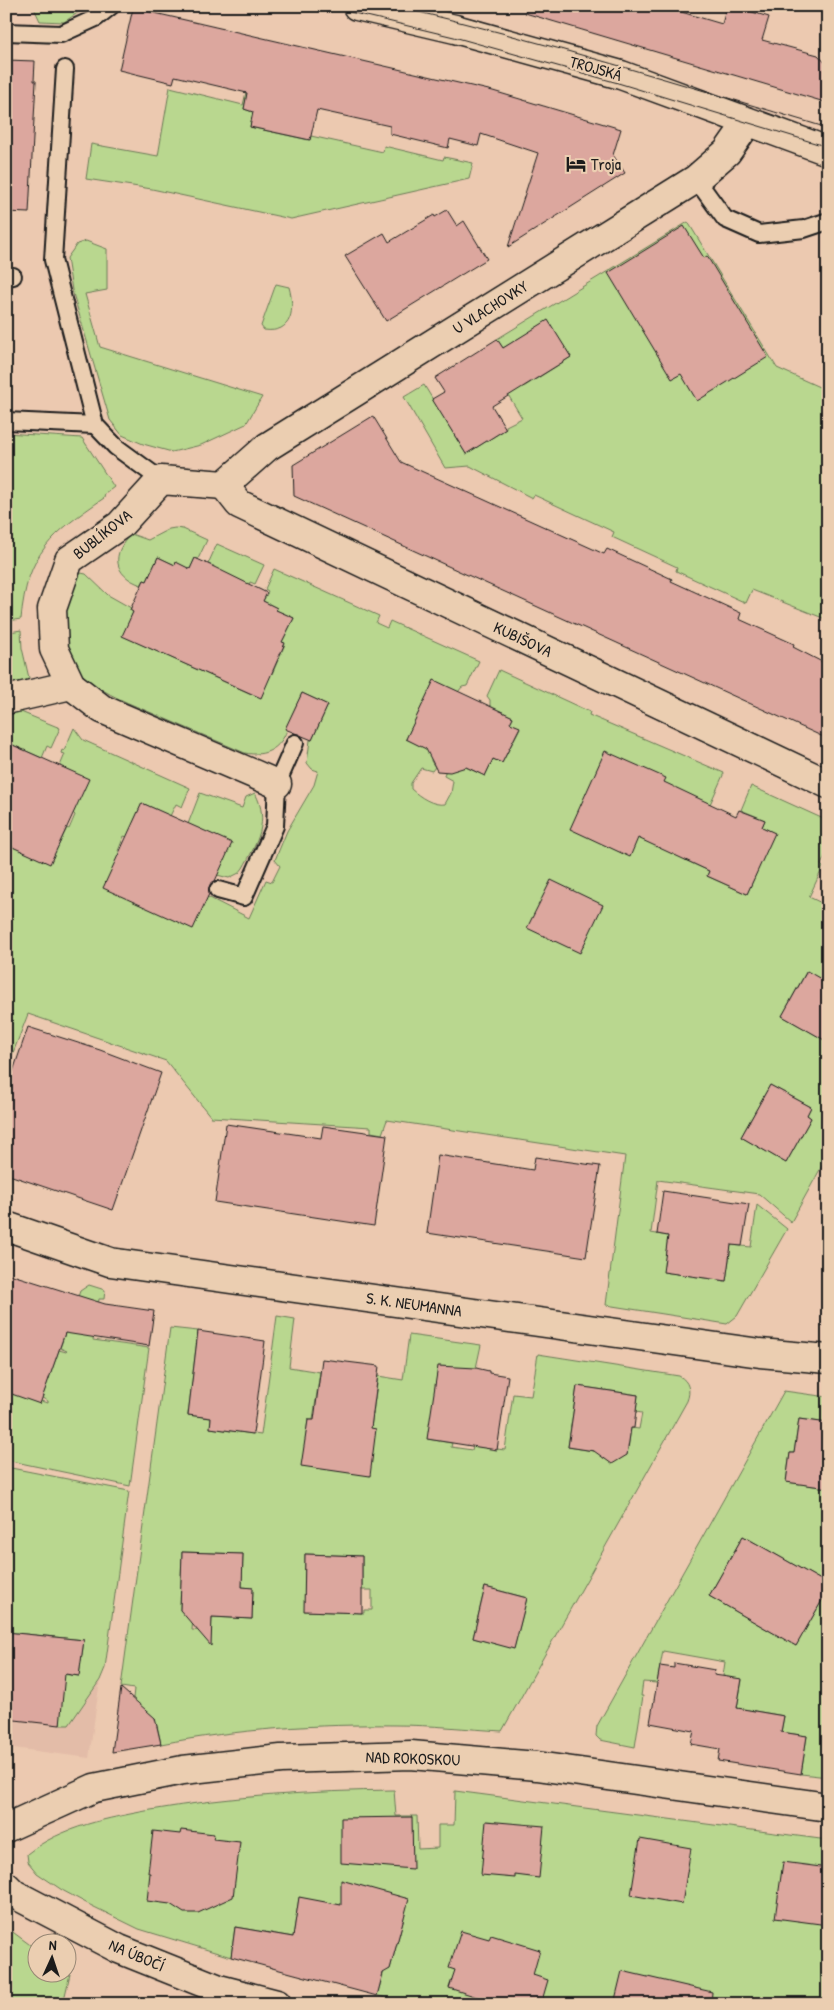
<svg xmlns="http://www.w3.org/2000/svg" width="834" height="2010" font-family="'Patrick Hand',sans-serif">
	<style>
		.built { fill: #e3bca8 }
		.green { fill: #b9d78f; stroke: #6a7a56; fill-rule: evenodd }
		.building { fill: #dca79e; stroke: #1c1c1c }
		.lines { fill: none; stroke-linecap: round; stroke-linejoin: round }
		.lane-casing { stroke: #1c1c1c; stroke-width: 20 }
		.street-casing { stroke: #1c1c1c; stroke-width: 31 }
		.lane { stroke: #ebceb1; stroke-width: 16 }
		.street { stroke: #ebceb1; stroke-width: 28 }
		.tram { stroke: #1c1c1c; stroke-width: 1 }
		.labels { text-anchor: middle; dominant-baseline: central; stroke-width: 4.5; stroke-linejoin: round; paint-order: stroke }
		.street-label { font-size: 16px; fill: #1c1c1c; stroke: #ebceb1 }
		.poi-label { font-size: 16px; fill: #1c1c1c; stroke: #ebceb1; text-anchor: start }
	</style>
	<rect width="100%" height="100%" fill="#ecc9b0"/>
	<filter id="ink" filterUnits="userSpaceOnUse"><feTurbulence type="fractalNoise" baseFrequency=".02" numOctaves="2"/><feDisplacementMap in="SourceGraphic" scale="10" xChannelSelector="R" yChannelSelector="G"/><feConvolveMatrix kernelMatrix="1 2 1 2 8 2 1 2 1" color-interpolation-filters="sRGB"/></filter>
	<g filter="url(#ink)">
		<polygon class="built" points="6,1632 84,1640 79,1676 69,1725 100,1680 89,1758 6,1747"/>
		<g class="green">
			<polygon points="33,6 88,6 64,22 40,21"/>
			<polygon points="259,37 244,109 253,112 250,127 309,140 311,136 383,152 384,146 443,160 444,157 473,163 469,179 291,219 152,189 86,179 91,144 158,156 170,87 243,105"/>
			<polygon points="688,222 777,368 828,391 828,620 752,590 746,603 676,571 677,567 612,537 614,532 534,495 532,498 470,466 445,468 404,397 424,385 466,454 506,429 506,426 522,418 504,388 525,386 571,357 548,321 503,348 497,339"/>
			<polygon points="86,241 107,249 107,290 85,294 100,347 262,397 246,424 201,445 172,452 143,444 122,435 110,420 72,290 67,258 77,244"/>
			<path d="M 276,284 L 289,287 C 295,309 293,334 264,330 L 261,326 Z"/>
			<path d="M 6,433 L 82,438 L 114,487 L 105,494 L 104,498 C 52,534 27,552 21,619 L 8,621 L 6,616 Z"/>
			<path d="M 175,528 L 183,529 L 207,540 L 198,559 L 195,558 L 190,569 L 176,563 L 175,565 L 158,557 L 147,581 L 144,580 L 141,585 C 113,575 111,554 131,534 L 148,540 L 169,529 Z"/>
			<polygon points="217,544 264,565 255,584 250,582 244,596 208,580 214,566 208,564"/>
			<path d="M 274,569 L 379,616 L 376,623 L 387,628 L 390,621 L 479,661 L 467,686 L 462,687 L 458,692 L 434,681 L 406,739 L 432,751 L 431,761 L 435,767 L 432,771 L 421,768 L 411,783 L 411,789 C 420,797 433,806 445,804 L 451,793 L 453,781 L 444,776 L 445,772 L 459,764 L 485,776 L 493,759 L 502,763 L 520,728 L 510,723 L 513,717 L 490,706 L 490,700 L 487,696 L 499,670 L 590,712 L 589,715 L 724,773 L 685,860 L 709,871 L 707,876 L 747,894 L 774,833 L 762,827 L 765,820 L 741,810 L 751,786 L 828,821 L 828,850 L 821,865 L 823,867 L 809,897 L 828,906 L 828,983 L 806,972 L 782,1016 L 828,1042 L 828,1155 L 791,1222 L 759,1194 L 658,1180 L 651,1233 L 668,1236 L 664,1272 L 726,1281 L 731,1245 L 751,1247 L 757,1205 L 787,1229 L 737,1316 L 727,1324 L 606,1305 L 625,1156 L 387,1120 L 382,1134 L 371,1132 L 371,1127 L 211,1117 L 166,1061 L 28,1014 L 6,1071 L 6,844 L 50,863 L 67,828 L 69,829 L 75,815 L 73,813 L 60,766 L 65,754 L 61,753 L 62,750 L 64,751 L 74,728 L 83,740 L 190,788 L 182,807 L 176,804 L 170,816 L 142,803 L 127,837 L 124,836 L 118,851 L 249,918 L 266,880 L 272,882 L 280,866 L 275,860 L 287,831 L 314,785 L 318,771 L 312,769 L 307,763 L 310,740 L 312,740 L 328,705 L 302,693 L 286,728 L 287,730 C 280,749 265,757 245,753 C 215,740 184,727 154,714 C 131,704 106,695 87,679 C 57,654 61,603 81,573 L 86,574 L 108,595 L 131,608 L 130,610 L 133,612 L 123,636 L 258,697 L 269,673 L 272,674 L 285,644 L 282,642 L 294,618 L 276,610 L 277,608 L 263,601 L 268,591 L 265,589 ZM 770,1085 L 811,1107 L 807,1115 L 811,1118 L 786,1163 L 741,1137 Z"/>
			<polygon points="21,630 22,648 29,678 21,685 6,691 6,635 11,634 10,632"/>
			<polygon points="16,710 60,728 51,748 47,746 42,758 6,742 6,712"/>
			<path d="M 200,793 L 242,808 L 246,797 L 255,793 C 270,821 257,843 243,868 L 239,873 L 229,878 L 217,875 L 188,824 Z"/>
			<polygon points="89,1285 105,1290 104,1299 99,1299 93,1340 149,1348 130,1486 6,1460 6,1392 48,1403 48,1401 42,1398 59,1350 66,1352 67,1351 60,1348 80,1291"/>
			<path d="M 277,1316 L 295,1319 L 289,1367 L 320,1372 L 313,1420 L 308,1420 L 302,1466 L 371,1428 L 378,1376 L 403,1380 L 409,1335 L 481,1345 L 476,1368 L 471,1371 L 439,1366 L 428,1439 L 452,1443 L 451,1447 L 472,1450 L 473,1446 L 505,1450 L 513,1394 L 531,1396 L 538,1354 L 679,1376 C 689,1381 691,1391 687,1401 L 502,1731 C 467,1729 431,1725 396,1725 C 318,1724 238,1729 161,1744 C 156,1722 157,1711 132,1707 L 134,1689 L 121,1687 L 170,1328 L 198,1331 L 188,1415 L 211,1418 L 210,1428 L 261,1435 ZM 577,1386 L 638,1395 L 636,1412 L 642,1413 L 639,1429 L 631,1428 L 627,1455 L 623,1454 L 610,1461 L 603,1458 L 600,1452 L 568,1447 ZM 182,1552 L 243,1554 L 242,1587 L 253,1588 L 252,1619 L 212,1617 L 211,1631 L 192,1630 L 193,1617 L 186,1616 L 180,1610 ZM 305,1554 L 362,1556 L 362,1590 L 372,1590 L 372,1610 L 364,1610 L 364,1613 L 305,1611 ZM 485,1587 L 527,1598 L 514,1648 L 473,1638 Z"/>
			<polygon points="784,1391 828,1397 828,1423 799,1419 794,1453 790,1453 786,1482 828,1488 828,1584 743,1536 709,1596 796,1646 828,1590 828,1777 801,1774 807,1736 781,1732 784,1716 737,1708 742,1680 723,1676 725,1662 663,1651 657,1683 643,1682 641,1696 643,1696 635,1747 600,1740 596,1736 597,1726"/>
			<polygon points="6,1467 129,1491 105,1668 100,1680 69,1725 60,1725 61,1674 79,1676 84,1640 6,1632"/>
			<path d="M 394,1790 L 396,1816 L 417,1816 L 418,1849 L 438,1848 L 438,1825 L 454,1825 L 455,1791 L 828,1840 L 828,2004 L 409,2004 L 375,1995 L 378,1992 L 384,1971 L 390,1969 L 404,1917 L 299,1898 L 293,1937 L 235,1927 L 231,1957 L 139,1929 L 88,1904 L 62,1890 L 37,1873 L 28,1862 L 27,1854 C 62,1826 109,1818 151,1810 C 232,1796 313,1791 394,1790 Z"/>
			<polygon points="6,1927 37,1950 38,1972 67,1973 70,1974 63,2004 6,2004"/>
		</g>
		<g class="building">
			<polygon points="526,6 661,6 722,24 727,6 732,6 769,17 762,40 818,55 828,66 828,103 525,13"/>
			<polygon points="133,8 493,91 621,129 613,155 625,173 508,247 538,153 481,134 478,146 450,139 448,148 390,134 390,126 317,110 310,140 250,127 253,112 244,109 247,93 175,76 173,83 119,70"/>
			<polygon points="6,60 35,61 34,81 36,81 29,213 6,212"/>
			<polygon points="447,210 457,226 464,221 487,259 386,321 345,256 384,233 389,242 434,215 435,217"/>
			<polygon points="684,226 704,258 707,256 768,357 697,401 681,374 672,379 608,273"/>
			<polygon points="548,320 571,357 492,406 506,429 466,454 432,399 444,392 435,378 497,339 503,348"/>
			<polygon points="373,416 401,462 604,554 607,549 672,579 671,581 741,613 739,619 794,644 793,647 828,665 828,739 294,496 293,465"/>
			<polygon points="158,557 175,565 176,562 190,569 195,558 208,564 267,593 263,601 277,608 276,610 294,618 282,642 285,643 261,698 122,636 133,612 130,610 144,580 147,581"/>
			<polygon points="434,680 513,717 510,723 520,727 502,763 493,759 485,776 466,767 450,772 437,771 426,749 406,739"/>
			<polygon points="302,693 328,705 312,740 285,729"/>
			<polygon points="6,742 89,779 50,864 6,844"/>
			<polygon points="605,751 666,778 664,782 736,816 739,810 765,820 762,827 775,833 747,894 707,876 709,871 638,838 630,857 570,829"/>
			<polygon points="142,803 232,843 215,881 209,887 209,894 193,929 103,888"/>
			<polygon points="551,880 603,905 580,953 527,928"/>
			<polygon points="807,971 828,983 828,1042 782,1016"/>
			<polygon points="28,1027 100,1050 161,1073 113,1210 6,1174 6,1092"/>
			<polygon points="770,1085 811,1107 807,1115 811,1118 786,1163 741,1137"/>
			<polygon points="226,1124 321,1138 323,1126 387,1135 374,1226 215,1202"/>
			<polygon points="438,1155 533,1170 535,1157 600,1166 586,1257 427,1233"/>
			<polygon points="663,1191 749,1204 742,1246 731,1245 726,1281 663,1272 668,1236 657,1234"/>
			<polygon points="6,1273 105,1304 154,1311 149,1346 65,1333 40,1404 6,1392"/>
			<polygon points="198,1331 265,1341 253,1434 210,1428 211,1418 188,1415"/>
			<polygon points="322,1359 379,1366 371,1428 376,1429 370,1476 301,1466 308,1420 314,1420"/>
			<polygon points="438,1366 476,1368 489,1371 489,1373 508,1376 497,1450 427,1439"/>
			<polygon points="577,1386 638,1395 634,1428 631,1428 627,1455 612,1464 594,1451 568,1447"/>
			<polygon points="799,1419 828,1423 828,1488 786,1482 790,1453 794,1453"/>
			<polygon points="743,1536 828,1584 828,1590 796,1646 709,1596"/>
			<polygon points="182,1552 243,1554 242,1587 253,1588 252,1619 212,1617 211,1646 180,1610"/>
			<polygon points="305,1554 362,1556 362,1613 304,1611"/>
			<polygon points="485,1587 527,1598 514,1649 473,1638"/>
			<polygon points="6,1632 84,1640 79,1676 65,1674 60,1725 6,1719"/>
			<polygon points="674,1663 715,1670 714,1675 742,1679 737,1708 784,1716 781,1732 807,1736 801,1774 718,1761 720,1749 691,1744 694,1731 650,1723 660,1666 674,1668"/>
			<polygon points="121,1688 155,1718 161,1744 112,1752"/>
			<polygon points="412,1817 413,1869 341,1863 341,1818"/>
			<polygon points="486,1821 544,1826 539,1878 515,1875 515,1878 481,1875"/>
			<polygon points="181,1830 214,1834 213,1839 240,1842 233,1897 198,1913 184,1913 170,1904 147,1901 150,1873 148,1873 153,1831 180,1834"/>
			<polygon points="640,1839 691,1848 682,1904 631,1895"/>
			<polygon points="783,1862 828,1868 828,1925 775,1918"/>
			<polygon points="341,1880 409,1899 390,1969 383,1973 377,1996 231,1957 235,1927 293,1937 299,1897 341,1905"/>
			<polygon points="461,1931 489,1939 491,1935 540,1950 533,1975 548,1980 541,2004 499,2004 449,1988 455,1970 449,1968"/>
			<polygon points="622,1971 712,1992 711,2004 614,2004"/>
		</g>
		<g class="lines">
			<defs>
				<g id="lane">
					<polyline points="6,32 61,34 96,18 111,6"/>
					<polyline points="65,69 53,260 95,425 116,447 161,480"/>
					<polyline points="696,179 725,219 759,234 804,229 828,221"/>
					<polyline points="6,277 13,276"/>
					<polyline points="6,421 95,425"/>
					<polyline points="218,890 244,897 275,826 277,784 295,743"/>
				</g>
				<g id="street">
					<polyline points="357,6 455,29 621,75 828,151"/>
					<polyline points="224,485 239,504 828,784"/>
					<polyline points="224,485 267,447 696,179 727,152 748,122"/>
					<polyline points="224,485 161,480 120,525 69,560 52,609 54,649 71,685 102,709 277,784"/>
					<polyline points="6,700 71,685"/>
					<polyline points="6,1226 110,1262 760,1353 828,1359"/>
					<polyline points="6,1828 94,1788 183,1770 281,1759 411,1755 537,1766 828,1807"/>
					<polyline points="6,1886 14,1894 119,1949 219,1989 277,2004"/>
				</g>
			</defs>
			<use href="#lane" class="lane-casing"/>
			<use href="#street" class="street-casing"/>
			<use href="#lane" class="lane"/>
			<use href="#street" class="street"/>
			<g class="tram">
				<polyline points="325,6 454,37 618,83 828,147"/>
				<path d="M 394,6 C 540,40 684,85 828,128"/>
			</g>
		</g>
	</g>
	<defs>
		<symbol id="hotel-bare" viewBox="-9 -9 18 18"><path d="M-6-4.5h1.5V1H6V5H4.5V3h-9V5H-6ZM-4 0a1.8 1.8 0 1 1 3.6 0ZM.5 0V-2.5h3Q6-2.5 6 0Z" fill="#1c1c1c" stroke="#ebceb1" stroke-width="2.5" paint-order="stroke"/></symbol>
	</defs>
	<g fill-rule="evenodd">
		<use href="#hotel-bare" x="562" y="150" width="28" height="28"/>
	</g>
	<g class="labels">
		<g class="street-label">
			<text transform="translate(596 68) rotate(16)">TROJSKÁ</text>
			<text transform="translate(490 307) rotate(-32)">U VLACHOVKY</text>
			<text transform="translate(102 534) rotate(-38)">BUBLÍKOVA</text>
			<text transform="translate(523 639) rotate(25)">KUBIŠOVA</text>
			<text transform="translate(414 1304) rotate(8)">S. K. NEUMANNA</text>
			<text transform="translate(413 1758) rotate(2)">NAD ROKOSKOU</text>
			<text transform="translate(137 1955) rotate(23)">NA ÚBOČÍ</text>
		</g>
		<g class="poi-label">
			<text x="591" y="164">Troja</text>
		</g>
	</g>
	<rect width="834" height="2010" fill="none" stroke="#ebceb1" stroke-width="25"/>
	<rect x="12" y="12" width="809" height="1985" fill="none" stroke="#1c1c1c" stroke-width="2" filter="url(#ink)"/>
	<g transform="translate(52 1958) rotate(3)"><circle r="24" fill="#ebceb1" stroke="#988775"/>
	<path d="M0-4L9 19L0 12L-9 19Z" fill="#1c1c1c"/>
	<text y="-8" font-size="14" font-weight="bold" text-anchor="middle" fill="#1c1c1c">N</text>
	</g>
</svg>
